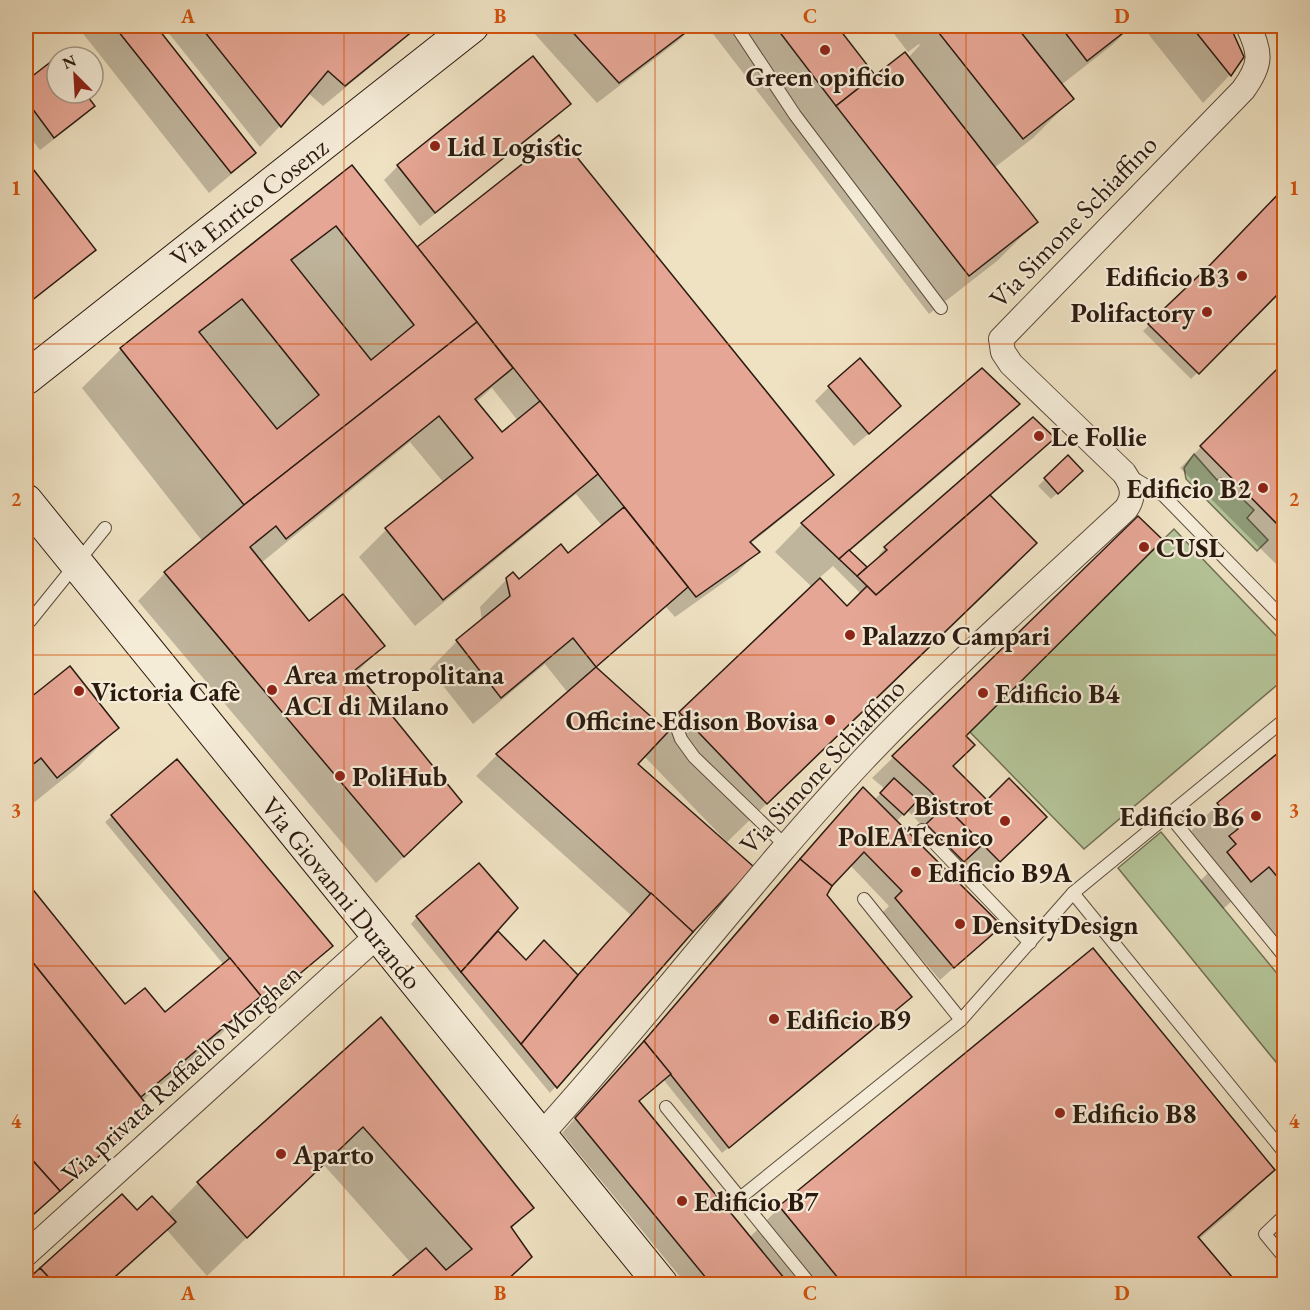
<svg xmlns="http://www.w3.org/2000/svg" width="1310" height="1310" font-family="'EB Garamond',serif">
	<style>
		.green { fill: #b4c498; stroke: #706f54; stroke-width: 1.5 }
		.shadow { fill: #0003; fill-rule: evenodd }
		.building { fill: #e6a695; stroke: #2b1a10; stroke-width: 1.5; fill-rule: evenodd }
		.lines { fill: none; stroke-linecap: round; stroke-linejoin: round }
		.lane-casing { stroke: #5c4c3d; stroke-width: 14 }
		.street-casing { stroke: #5c4c3d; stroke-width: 26 }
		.secondary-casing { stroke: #2b1a10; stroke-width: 35 }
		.lane { stroke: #f5ecd8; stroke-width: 12 }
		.street { stroke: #f5ecd8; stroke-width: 24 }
		.secondary { stroke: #f5ecd8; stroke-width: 33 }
		.grid { fill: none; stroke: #d5530c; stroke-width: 1.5; stroke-opacity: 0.55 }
		.poi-dot { fill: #8f2418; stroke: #f5ecd8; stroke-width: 2 }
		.labels { text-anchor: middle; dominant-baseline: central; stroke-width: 4.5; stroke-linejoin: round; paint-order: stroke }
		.poi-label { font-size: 27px; font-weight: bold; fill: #2b1a10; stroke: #f5ecd8; text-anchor: start }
		.street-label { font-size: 27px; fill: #2b1a10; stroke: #f5ecd8 }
		.neatline { fill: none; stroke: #d5530c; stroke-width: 2 }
		.grid-label { font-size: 20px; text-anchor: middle; font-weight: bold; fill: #d5530c }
	</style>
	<rect width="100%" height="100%" fill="#efe2c3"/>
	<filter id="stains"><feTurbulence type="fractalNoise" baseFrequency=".00333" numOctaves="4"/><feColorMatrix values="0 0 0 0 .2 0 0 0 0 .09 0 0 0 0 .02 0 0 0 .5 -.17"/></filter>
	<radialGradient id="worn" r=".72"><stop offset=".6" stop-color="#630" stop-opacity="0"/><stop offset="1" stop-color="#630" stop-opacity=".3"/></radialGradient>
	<g class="green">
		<polygon points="1194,454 1217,480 1221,478 1254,510 1247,518 1268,540 1257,551 1186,479 1184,468"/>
		<polygon points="1174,529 1284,644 1284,679 1084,849 969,731"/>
		<polygon points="1161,832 1284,982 1284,1072 1118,868"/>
	</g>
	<g class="shadow">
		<polygon points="77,26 154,26 254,152 233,173 209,193"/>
		<polygon points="163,26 417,26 396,46 323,106 308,93 280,126 260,147"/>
		<polygon points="539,26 694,26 678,41 597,103 533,32"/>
		<polygon points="707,26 835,26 875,77 908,58 920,45 919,44 908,52 888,26 1132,26 1111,46 1061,85 1072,99 1033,138 994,168 1036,222 997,261 929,314"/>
		<polygon points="1142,26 1228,26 1242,56 1230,75 1203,103"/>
		<polygon points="57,59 57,93 83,93 93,106 79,120 40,150 26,132 26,83"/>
		<polygon points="569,104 555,118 420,226 384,180 398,166"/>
		<polygon points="26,163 94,250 26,305"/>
		<path d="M 351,167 L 417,249 L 832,474 L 811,495 L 750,544 L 757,552 L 737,573 L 675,617 L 666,607 L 596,668 L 663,730 L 812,587 L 775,552 L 802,524 L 982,370 L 1018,404 L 991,431 L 849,552 L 867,569 L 881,557 L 879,555 L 885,548 L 988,495 L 996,582 L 725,844 L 727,842 L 644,756 L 636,764 L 692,931 L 550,1093 L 411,924 L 417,917 L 496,931 L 525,962 L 577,977 L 632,916 L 476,776 L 497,755 L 568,693 L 545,664 L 473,724 L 430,669 L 457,641 L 482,621 L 480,607 L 507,579 L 519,581 L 568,555 L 603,527 L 576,494 L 415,626 L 359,557 L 386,530 L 444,483 L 410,442 L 261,563 L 309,623 L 383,646 L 356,673 L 432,830 L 376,883 L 138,601 L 165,573 L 203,542 L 82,388 L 121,349 ZM 492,388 L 518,421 L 502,434 L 476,402 ZM 833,566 L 861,594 L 847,608 L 818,579 Z"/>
		<polygon points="1284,190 1284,286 1191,379 1143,331 1209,268"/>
		<polygon points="1284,364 1284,572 1180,468"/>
		<polygon points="829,387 885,420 854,446 815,401"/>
		<polygon points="1068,457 1081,471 1051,499 1038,486"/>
		<polygon points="1138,518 964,736 952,767 987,802 1045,817 978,882 907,810 896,822 1000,926 940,980 882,913 889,906 850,865 825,895 904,1003 722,1153 663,1079 638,1102 749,1238 780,1207 1093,950 1273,1170 1234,1209 1198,1240 1236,1284 686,1284 562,1133 638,1049 849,803 863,789 874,800 885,789 872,778"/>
		<polygon points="69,668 117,728 78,767 26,809 26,703"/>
		<polygon points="1284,750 1284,947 1241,893 1223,909 1200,881 1209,872 1203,865 1211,856 1191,831 1218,804"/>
		<polygon points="112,816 324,953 258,1007 254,1001 220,1035 142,1101 26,1223 26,883 124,1007 165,1014 224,965 105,822"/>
		<polygon points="381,1019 532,1208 511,1229 530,1257 502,1284 385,1284 411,1263 323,1164 207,1276 166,1229 107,1284 26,1284 122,1196 136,1212 167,1214 198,1183"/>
	</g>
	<g class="building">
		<polygon points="114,26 156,26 256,153 231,173"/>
		<polygon points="200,26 419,26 345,86 328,71 281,127"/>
		<polygon points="567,26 694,26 619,83"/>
		<polygon points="775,26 837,26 875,75 836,106"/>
		<polygon points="938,26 1016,26 1074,99 1023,139 935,28"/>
		<polygon points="1060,26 1132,26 1087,61"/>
		<polygon points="1191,26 1230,26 1244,57 1231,76"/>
		<polygon points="905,52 1038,222 969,276 836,106"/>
		<polygon points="533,56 571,104 435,213 397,165"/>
		<polygon points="57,57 57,93 85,93 95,106 54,138 26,100 26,81"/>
		<polygon points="559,135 834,475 750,542 760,552 696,597 417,247"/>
		<polygon points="26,160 96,250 26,305"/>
		<path d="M 352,165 L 477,322 L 244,505 L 120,348 ZM 336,226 L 414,325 L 371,360 L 291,260 ZM 242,299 L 319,395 L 277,429 L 199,332 Z"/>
		<polygon points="1284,188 1284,288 1199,374 1148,324 1211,264"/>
		<polygon points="477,322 513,368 475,399 502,432 540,401 598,474 443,600 385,528 473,458 439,416 286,539 276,526 250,547 309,621 343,594 385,646 355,670 462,802 404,857 164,572 244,505"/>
		<polygon points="860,358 901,406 869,434 828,386"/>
		<polygon points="1284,362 1284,531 1200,446"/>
		<polygon points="982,368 1020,404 839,559 801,523"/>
		<polygon points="1033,417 1055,438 876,595 857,576 887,550 884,547"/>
		<polygon points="1068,455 1083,471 1058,494 1044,478"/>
		<polygon points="990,495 1037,543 767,804 679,712 820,578 847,606 867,586 876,595"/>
		<polygon points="624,507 688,587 596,667 573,638 501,698 456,640 510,596 506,578 513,572 519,579 561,544 568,553"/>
		<polygon points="1138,516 1163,540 966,736 975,745 953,766 987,800 1009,778 1047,817 1000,862 929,790 892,756"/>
		<polygon points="849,550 867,567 857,576 839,559"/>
		<polygon points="70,666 119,728 57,778 41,758 26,770 26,701"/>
		<polygon points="596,667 668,732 638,764 754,867 693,932 496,754"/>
		<polygon points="1284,748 1284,885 1269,867 1251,882 1227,852 1236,844 1229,836 1238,829 1217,803"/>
		<polygon points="177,759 333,946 266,1002 111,815"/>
		<polygon points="894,778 918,800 904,815 880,793"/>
		<polygon points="863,787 1002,926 954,968 895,898 902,891 864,852 832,886 800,859"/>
		<polygon points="945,806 983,844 964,862 926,824"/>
		<polygon points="800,859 832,886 827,895 912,997 729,1148 644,1041"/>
		<polygon points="479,863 518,908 461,972 416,916"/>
		<polygon points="26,881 125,1004 145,988 165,1012 230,958 261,996 141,1097 26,954"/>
		<polygon points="651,893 693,932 557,1088 521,1044 578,975"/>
		<polygon points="498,931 526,960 544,940 578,975 521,1044 461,972"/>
		<polygon points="1093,948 1275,1170 1198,1237 1238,1284 843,1284 779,1206"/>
		<polygon points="26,954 151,1110 60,1191 26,1153"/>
		<polygon points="381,1017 534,1208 511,1227 532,1257 503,1284 383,1284 426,1248 446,1270 472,1249 363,1127 247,1238 197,1182"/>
		<polygon points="644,1041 671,1074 639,1101 789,1284 711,1284 575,1118"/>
		<polygon points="26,1153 60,1191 26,1221"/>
		<polygon points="122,1194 137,1210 152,1196 176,1222 107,1284 55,1284 40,1268"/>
		<polygon points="40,1268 55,1284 26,1284 26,1281"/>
	</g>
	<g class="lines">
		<defs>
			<g id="lane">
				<polyline points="736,26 795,115 941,308"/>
				<polyline points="1130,476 1164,496 1284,619"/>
				<polyline points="30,621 105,528"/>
				<polyline points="673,717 681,739 694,757 786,846"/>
				<polyline points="1169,815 1284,956"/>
				<polyline points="922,830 1030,943"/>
				<polyline points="1073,893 1284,1152"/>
				<polyline points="864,899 961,1020"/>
				<polyline points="666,1107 810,1284"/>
				<polyline points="740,1198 961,1020 1073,893 1284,720"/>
				<polyline points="1284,1216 1265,1234 1284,1257"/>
			</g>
			<g id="street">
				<path d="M 540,1136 C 651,1014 750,881 863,760 C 946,672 1037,592 1126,509 C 1135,496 1133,486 1124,473 L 1011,364 L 1003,352 L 1001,339 L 1243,90 C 1262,64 1261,53 1248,26"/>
				<polyline points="26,1254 377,936"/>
			</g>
			<g id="secondary">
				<polyline points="26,378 472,26"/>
				<polyline points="26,501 661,1284"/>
			</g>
		</defs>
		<use href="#lane" class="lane-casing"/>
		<use href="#street" class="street-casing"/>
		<use href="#secondary" class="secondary-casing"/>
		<use href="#lane" class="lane"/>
		<use href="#street" class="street"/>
		<use href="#secondary" class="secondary"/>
	</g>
	<path class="grid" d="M 344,26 L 344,1284M 655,26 L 655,1284M 966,26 L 966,1284M 26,344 L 1284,344M 26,655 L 1284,655M 26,966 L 1284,966"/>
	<g class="poi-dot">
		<circle cx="825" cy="50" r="6"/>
		<circle cx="435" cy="146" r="6"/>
		<circle cx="1242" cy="276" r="6"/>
		<circle cx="1207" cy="312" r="6"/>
		<circle cx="1039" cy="436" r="6"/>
		<circle cx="1263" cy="488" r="6"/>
		<circle cx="1144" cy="547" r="6"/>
		<circle cx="850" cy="635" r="6"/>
		<circle cx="272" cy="690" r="6"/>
		<circle cx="79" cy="691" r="6"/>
		<circle cx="983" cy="693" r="6"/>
		<circle cx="830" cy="720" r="6"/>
		<circle cx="340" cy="776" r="6"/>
		<circle cx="1256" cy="816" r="6"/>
		<circle cx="1005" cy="821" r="6"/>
		<circle cx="916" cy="872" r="6"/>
		<circle cx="960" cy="924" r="6"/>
		<circle cx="774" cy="1019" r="6"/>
		<circle cx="1060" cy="1113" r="6"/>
		<circle cx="281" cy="1154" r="6"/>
		<circle cx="682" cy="1201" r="6"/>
	</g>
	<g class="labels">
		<g class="poi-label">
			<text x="825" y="76" text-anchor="middle">Green opificio</text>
			<text x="447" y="146">Lid Logistic</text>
			<text x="1230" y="276" text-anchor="end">Edificio B3</text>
			<text x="1195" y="312" text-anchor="end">Polifactory</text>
			<text x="1051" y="436">Le Follie</text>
			<text x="1251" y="488" text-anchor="end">Edificio B2</text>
			<text x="1156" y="547">CUSL</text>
			<text x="862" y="635">Palazzo Campari</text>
			<text x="284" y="674">Area metropolitana<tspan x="284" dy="31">ACI di Milano</tspan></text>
			<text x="91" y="691">Victoria Cafè</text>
			<text x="995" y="693">Edificio B4</text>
			<text x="818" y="720" text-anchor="end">Officine Edison Bovisa</text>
			<text x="352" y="776">PoliHub</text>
			<text x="993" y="805" text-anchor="end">Bistrot<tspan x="993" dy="31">PolEATecnico</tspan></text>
			<text x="1244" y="816" text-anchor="end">Edificio B6</text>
			<text x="928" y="872">Edificio B9A</text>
			<text x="972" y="924">DensityDesign</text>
			<text x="786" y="1019">Edificio B9</text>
			<text x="1072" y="1113">Edificio B8</text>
			<text x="293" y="1154">Aparto</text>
			<text x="694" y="1201">Edificio B7</text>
		</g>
		<g class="street-label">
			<text transform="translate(249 202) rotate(-38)">Via Enrico Cosenz</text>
			<text transform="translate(1073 221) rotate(-46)">Via Simone Schiaffino</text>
			<text transform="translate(822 766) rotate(-47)">Via Simone Schiaffino</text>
			<text transform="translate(342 893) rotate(51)">Via Giovanni Durando</text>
			<text transform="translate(181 1073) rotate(-42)">Via privata Raffaello Morghen</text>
		</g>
	</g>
	<rect width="1310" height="1310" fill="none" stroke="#efe2c3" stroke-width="66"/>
	<g transform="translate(75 75) rotate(336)"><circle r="28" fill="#f5ecd8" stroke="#a49888" stroke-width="1.5"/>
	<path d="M0-4.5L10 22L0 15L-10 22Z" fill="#8f2418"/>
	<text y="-9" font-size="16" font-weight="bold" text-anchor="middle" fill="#2b1a10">N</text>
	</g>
	<rect x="33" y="33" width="1244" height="1244" class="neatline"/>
	<g class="grid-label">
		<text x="188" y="23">A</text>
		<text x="500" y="23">B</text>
		<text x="810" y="23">C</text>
		<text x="1122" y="23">D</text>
		<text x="16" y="195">1</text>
		<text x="1294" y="195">1</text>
		<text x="16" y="506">2</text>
		<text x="1294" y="506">2</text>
		<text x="16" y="817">3</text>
		<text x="1294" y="817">3</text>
		<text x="16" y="1128">4</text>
		<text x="1294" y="1128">4</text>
		<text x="188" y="1300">A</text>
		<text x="500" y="1300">B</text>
		<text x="810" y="1300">C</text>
		<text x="1122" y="1300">D</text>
	</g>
	<rect width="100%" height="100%" filter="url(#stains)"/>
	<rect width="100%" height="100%" fill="url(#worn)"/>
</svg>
